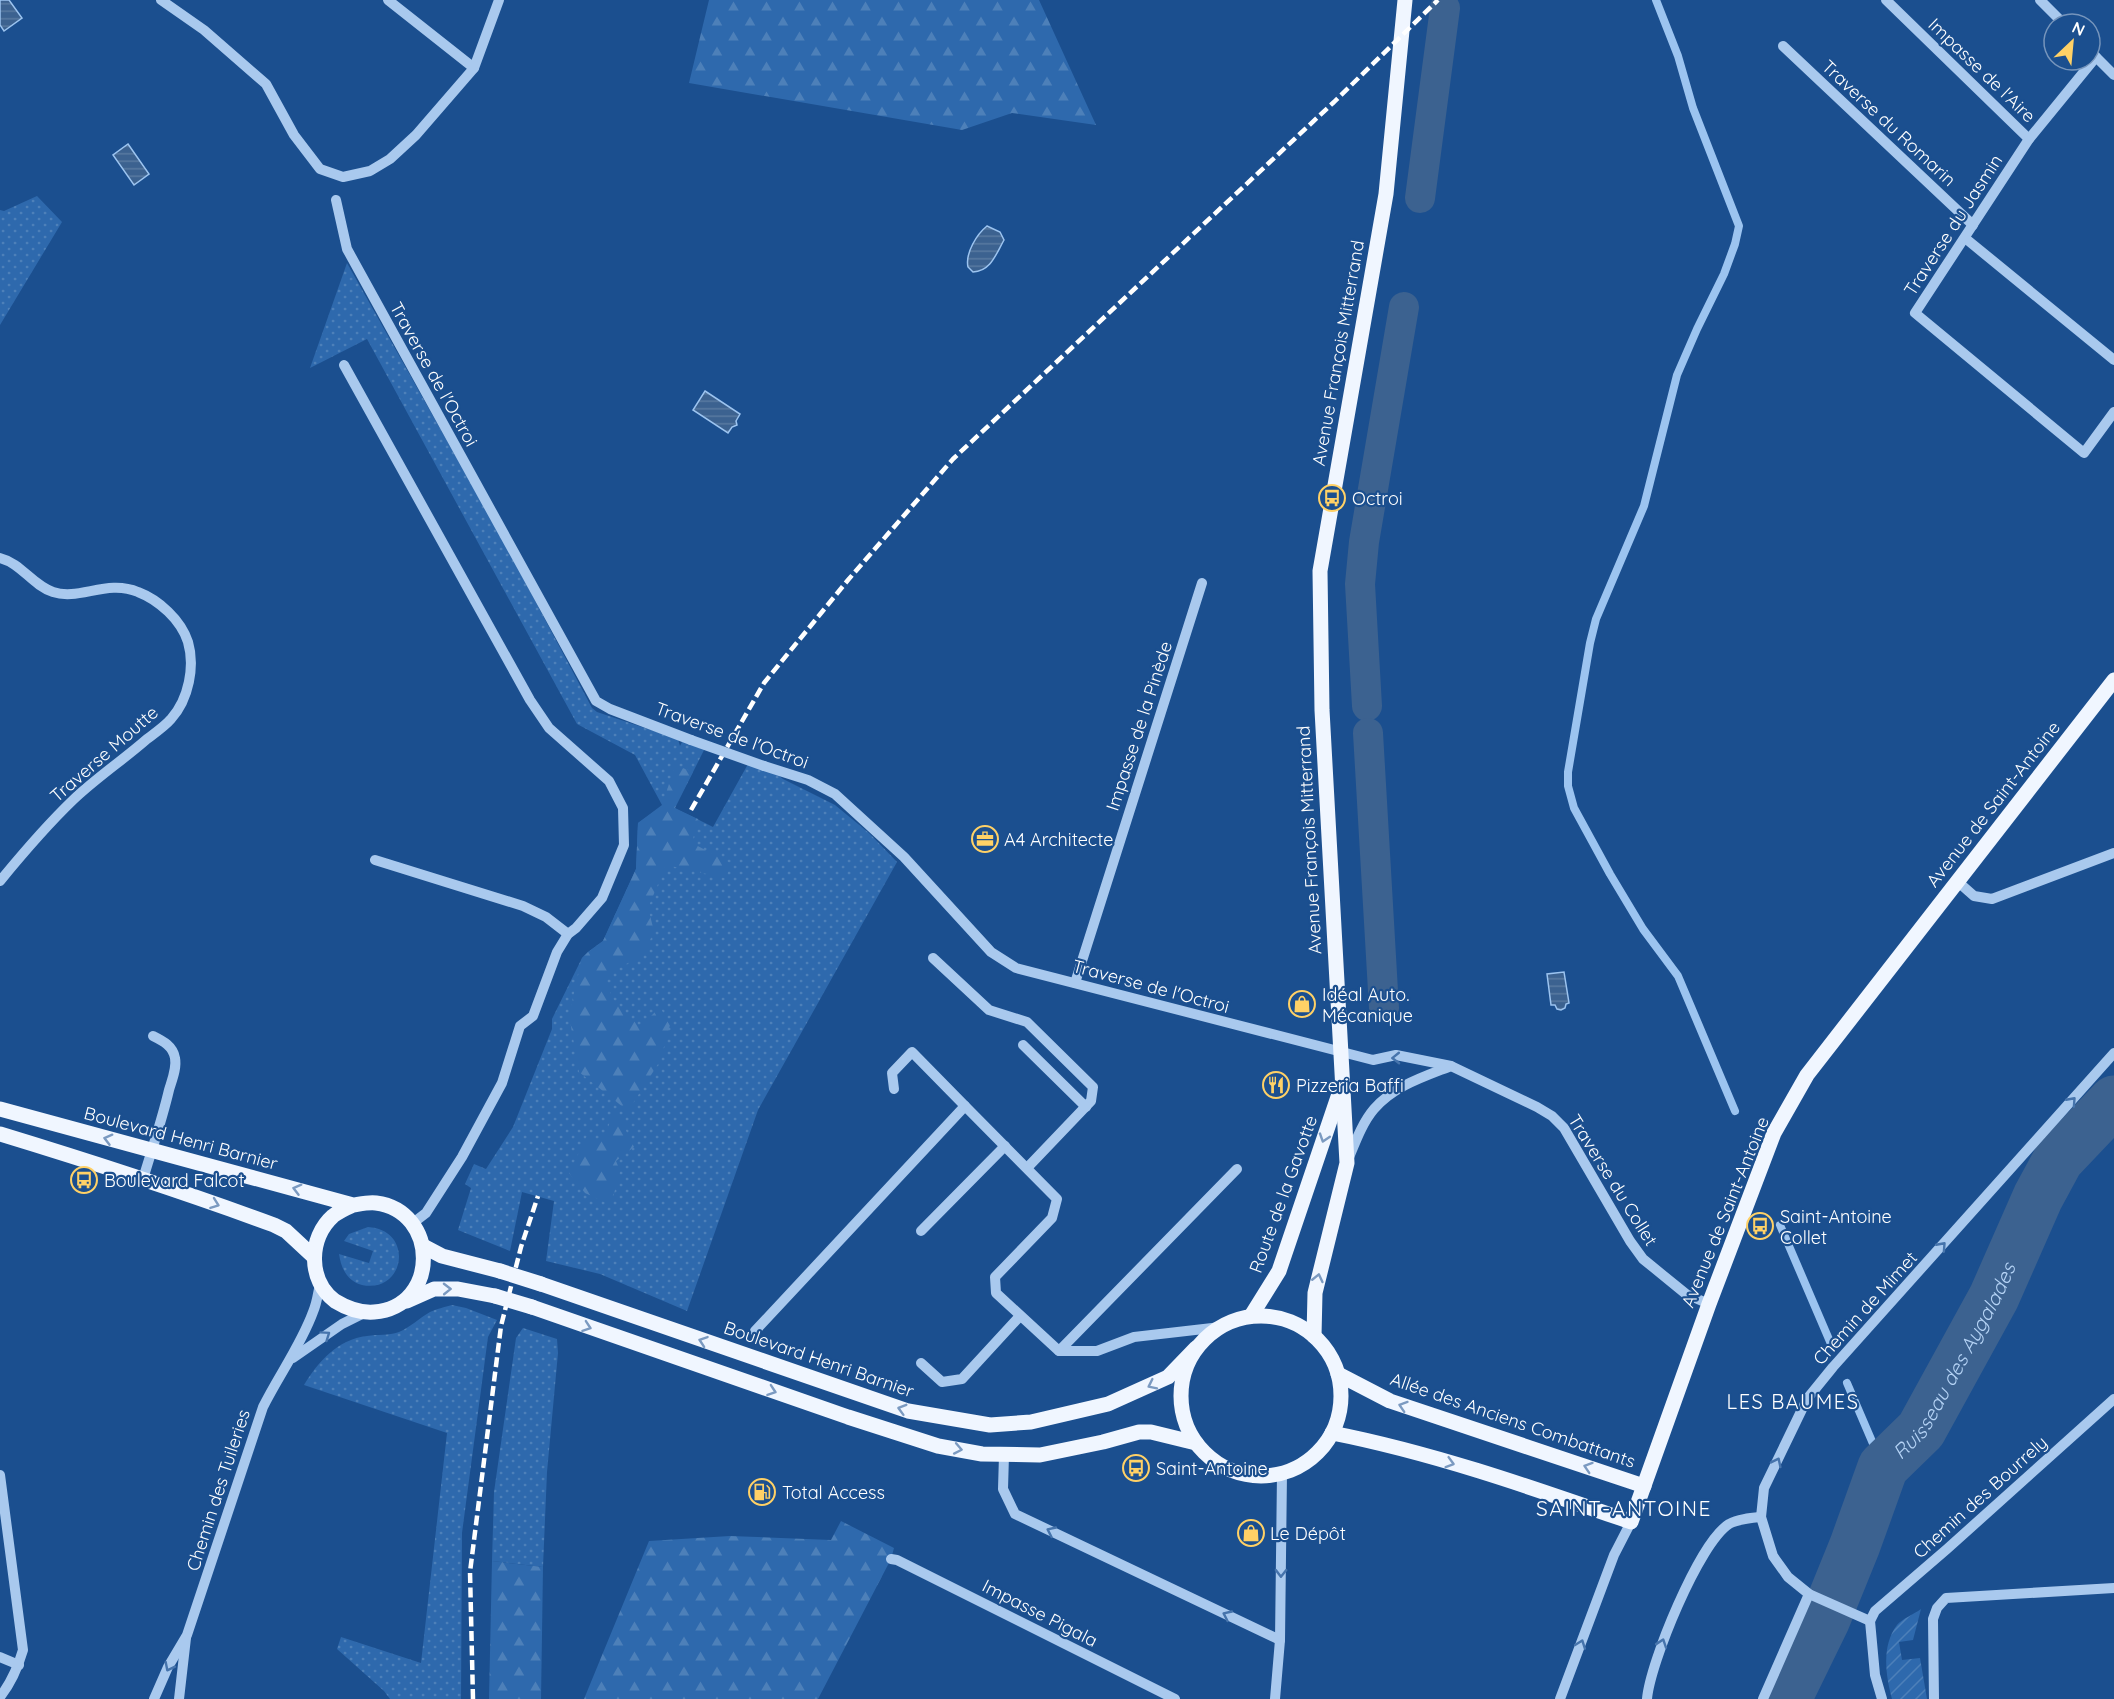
<svg xmlns="http://www.w3.org/2000/svg" width="2114" height="1699" font-family="Quicksand,sans-serif">
	<style>
		.grass { fill: url(#grass-dots) }
		.forest { fill: url(#forest-firs) }
		.garden { fill: url(#garden-furrows) }
		.water { fill: url(#water-rules); stroke: #9cc4f0; stroke-width: 1.5 }
		.lines { fill: none; stroke-linecap: round; stroke-linejoin: round }
		.stream { stroke: #9cc4f0; stroke-width: 8 }
		.canal { stroke: #3c6290; stroke-width: 30 }
		.river { stroke: #3c6290; stroke-width: 51 }
		.minor { stroke: #a9c9ee; stroke-width: 10 }
		.major { stroke: #f0f6ff; stroke-width: 15 }
		.rail { stroke: #fff; stroke-width: 4.5; stroke-dasharray: 10 4.5; stroke-linecap: butt }
		.minor-bridge { stroke: #a9c9ee; stroke-width: 10 }
		.major-bridge { stroke: #f0f6ff; stroke-width: 15 }
		.oneway { stroke: #4674ac }
		.oneway2 { stroke: #7b9ac1 }
		.labels { text-anchor: middle; dominant-baseline: central; stroke-width: 4.5; stroke-linejoin: round; paint-order: stroke }
		.street-label { font-size: 18px; fill: #fff; stroke: #1b4f8f }
		.poi-label { font-size: 18px; fill: #fff; stroke: #1b4f8f; text-anchor: start }
		.water-label { font-size: 20px; font-style: italic; fill: #b5d3f5; stroke: #1b4f8f }
		.neighbourhood-label { font-size: 20px; letter-spacing: 1.5px; fill: #fff; stroke: #1b4f8f }
		.quarter-label { font-size: 21px; letter-spacing: 1.5px; fill: #fff; stroke: #1b4f8f }
	</style>
	<defs>
		<pattern id="grass-dots" width="8" height="8" patternUnits="userSpaceOnUse" patternTransform="scale(1.5)"><rect width="8" height="8" fill="#2e69ad"/><path d="M2 2h.1M6 6h.1" fill="none" stroke="#4d80b9" stroke-width="1.8" stroke-linecap="round"/></pattern>
		<pattern id="forest-firs" width="22" height="20" patternUnits="userSpaceOnUse" patternTransform="scale(1.5)"><rect width="22" height="20" fill="#2e69ad"/><path d="M5 1l3.5 6h-7zM16 11l3.5 6h-7z" fill="#4d80b9"/></pattern>
		<pattern id="garden-furrows" width="10" height="10" patternUnits="userSpaceOnUse" patternTransform="scale(1.5)"><rect width="10" height="10" fill="#2e69ad"/><path d="M-1 1l2-2M0 10L10 0M9 11l2-2" fill="none" stroke="#4d80b9"/></pattern>
		<pattern id="water-rules" width="6" height="5" patternUnits="userSpaceOnUse" patternTransform="scale(1.5)"><rect width="6" height="5" fill="#3c6290"/><path d="M0 2.5h6" fill="none" stroke="#597aa1"/></pattern>
	</defs>
	<rect width="100%" height="100%" fill="#1b4f8f"/>
	<g class="grass">
		<polygon points="37,196 62,222 0,325 0,210 4,211"/>
		<polygon points="347,263 505,544 592,708 597,712 678,739 680,746 682,742 690,742 705,748 675,808 713,827 748,764 776,773 783,779 835,805 869,833 897,862 758,1110 687,1311 600,1274 546,1261 554,1201 522,1192 510,1251 458,1230 471,1188 465,1184 474,1164 486,1169 513,1127 552,1029 552,1019 582,958 588,952 603,941 636,869 638,823 662,805 635,755 577,724 367,339 310,368"/>
		<path d="M 368,1227 C 415,1230 405,1294 362,1285 C 347,1281 341,1268 339,1254 L 369,1263 L 373,1251 L 344,1241 L 349,1234 Z"/>
		<path d="M 452,1305 L 466,1308 L 497,1320 L 488,1337 L 462,1533 L 461,1699 L 390,1699 L 384,1691 L 337,1649 L 341,1637 L 421,1663 L 447,1433 L 304,1385 C 318,1362 338,1339 367,1336 C 378,1334 388,1336 399,1332 C 411,1327 419,1318 430,1312 C 436,1309 445,1307 452,1305 Z"/>
		<polygon points="523,1328 557,1339 558,1353 547,1472 543,1567 492,1561 494,1492 516,1338"/>
	</g>
	<g class="forest">
		<polygon points="709,0 1039,0 1096,125 1012,113 962,130 689,83"/>
		<polygon points="675,765 693,772 674,808 698,819 692,843 732,864 725,878 666,865 648,908 654,931 644,954 605,976 612,998 640,1027 660,1007 670,1025 660,1061 628,1111 579,1072 569,1015 582,958 588,952 603,941 636,869 638,823 662,806"/>
		<polygon points="615,1108 634,1147 616,1161 620,1171 611,1205 585,1193 569,1173 587,1136 603,1141"/>
		<polygon points="841,1521 894,1548 891,1559 818,1699 584,1699 649,1541 730,1536 831,1540"/>
		<polygon points="492,1561 543,1567 541,1699 489,1699"/>
	</g>
	<path class="garden" d="M 1921,1609 L 1913,1640 L 1899,1642 L 1902,1660 L 1920,1658 L 1927,1699 L 1892,1699 C 1886,1676 1881,1646 1897,1625 C 1902,1619 1914,1614 1921,1609 Z"/>
	<g class="water">
		<polygon points="0,0 9,0 22,18 4,31 0,25"/>
		<polygon points="128,144 149,174 134,185 113,155"/>
		<path d="M 987,226 L 1000,232 L 1004,240 C 996,254 991,271 973,272 L 968,267 C 965,253 977,234 987,226 Z"/>
		<polygon points="705,391 740,414 736,421 737,425 732,427 728,433 693,410"/>
		<polygon points="1564,972 1569,1003 1566,1004 1565,1008 1561,1010 1557,1009 1555,1005 1551,1005 1547,974"/>
	</g>
	<g class="lines">
		<g class="stream">
			<polyline points="1656,0 1678,56 1693,108 1739,226 1735,244 1724,274 1697,329 1677,375 1644,506 1596,619 1590,643 1568,772 1568,786 1574,808 1610,874 1643,929 1678,976 1735,1111"/>
			<polyline points="1780,1225 1831,1344"/>
			<polyline points="1847,1383 1883,1467"/>
		</g>
		<g class="canal">
			<polyline points="1420,198 1445,8"/>
			<polyline points="1367,706 1360,584 1364,542 1404,307"/>
			<polyline points="1368,733 1384,1008"/>
		</g>
		<path class="river" id="s1" d="M 1786,1699 L 1825,1619 L 1855,1545 L 1883,1467 L 1921,1430 L 1994,1297 L 2038,1197 L 2058,1160 L 2114,1101"/>
		<g class="minor">
			<polyline points="161,0 204,30 266,84 294,135 320,169 343,177 370,171 390,159 416,135 474,68 499,0"/>
			<polyline points="388,0 474,68"/>
			<polyline points="1886,0 2029,139"/>
			<polyline points="2040,0 2064,24"/>
			<polyline points="1783,46 1973,225"/>
			<polyline points="2090,51 2114,75"/>
			<polyline points="2096,57 2029,139 1915,313 2084,453 2114,412"/>
			<polyline points="336,200 347,249 596,701 610,709 691,740"/>
			<polyline points="1965,238 2114,360"/>
			<polyline points="344,365 530,700 549,728 609,781 623,808 624,845 602,898 576,928 568,934 557,952 533,1016 520,1026 502,1083 462,1157 426,1213 413,1223"/>
			<path d="M 0,558 C 21,563 32,585 53,592 C 79,601 107,579 138,592 C 159,600 181,620 188,642 C 195,666 189,699 171,719 C 165,726 155,733 147,739 C 123,760 96,778 73,800 C 47,825 23,853 0,881"/>
			<polyline points="764,766 808,780 835,794 904,857 991,952 1016,968 1373,1060 1396,1055 1451,1066 1537,1107 1552,1116 1564,1128 1630,1241 1643,1259 1686,1294 1709,1304"/>
			<polyline points="375,860 523,906 546,917 568,934"/>
			<polyline points="1957,881 1974,896 1992,899 2114,853"/>
			<polyline points="933,958 989,1010 1027,1022 1093,1087 1091,1101 1027,1168"/>
			<polyline points="1075,983 1202,583"/>
			<polyline points="1023,1045 1086,1107"/>
			<polyline points="894,1089 892,1073 912,1052 965,1106"/>
			<path d="M 1348,1160 C 1355,1143 1362,1123 1374,1109 C 1394,1086 1423,1077 1451,1066"/>
			<path d="M 143,1179 C 152,1149 162,1120 169,1090 C 172,1080 177,1068 175,1058 C 173,1046 163,1041 153,1036"/>
			<polyline points="921,1231 1005,1146"/>
			<polyline points="755,1331 965,1106 1057,1199 1052,1218 995,1277 996,1293 1059,1351 1097,1351 1134,1337 1221,1327"/>
			<polyline points="1059,1351 1237,1169"/>
			<polyline points="293,1358 342,1324 364,1313"/>
			<polyline points="921,1363 942,1382 962,1379 1020,1316"/>
			<polyline points="1004,1455 1003,1489 1015,1514 1280,1640"/>
			<path d="M 0,1475 L 23,1650 C 18,1667 11,1683 0,1697"/>
			<polyline points="891,1559 897,1560 1175,1699"/>
			<polyline points="1870,1621 1809,1594 1788,1577 1773,1556 1761,1517 1764,1488 1807,1399 1833,1367 2114,1053"/>
			<polyline points="1870,1621 1875,1611 1947,1549 2114,1399"/>
			<polyline points="1870,1621 1875,1675 1882,1699"/>
			<polyline points="0,1657 19,1665"/>
			<path d="M 154,1699 L 168,1667 L 187,1635 L 263,1407 C 279,1375 301,1345 313,1312 C 317,1303 318,1293 320,1284"/>
			<polyline points="179,1699 186,1638"/>
			<polyline points="1275,1699 1280,1640 1282,1473"/>
			<polyline points="1560,1699 1614,1555 1631,1522"/>
			<path d="M 1647,1699 C 1650,1663 1699,1543 1729,1524 C 1738,1519 1750,1518 1761,1517"/>
			<polyline points="1763,1699 1809,1594"/>
			<polyline points="1934,1699 1933,1619 1937,1608 1946,1598 2114,1588"/>
		</g>
		<g class="major">
			<path d="M 0,1109 L 353,1205 C 360,1204 369,1202 376,1203 C 439,1211 440,1307 374,1312 C 360,1313 348,1309 335,1301 C 308,1281 308,1238 333,1216 C 338,1212 346,1208 353,1205"/>
			<path d="M 0,1134 C 92,1162 184,1192 274,1225 L 286,1231 L 314,1257"/>
			<polyline points="423,1246 442,1256 500,1271"/>
			<polyline points="541,1284 908,1411 990,1425 1031,1422 1108,1404 1168,1377 1196,1348"/>
			<polyline points="407,1301 434,1289 458,1289 495,1296"/>
			<polyline points="532,1307 848,1417 938,1446 982,1454 1040,1455 1103,1442 1139,1432 1151,1432 1196,1443"/>
			<polyline points="1251,1316 1279,1271 1340,1091"/>
			<circle cx="1261" cy="1396" r="80"/>
			<polyline points="1314,1336 1315,1293 1347,1163 1322,710 1320,571 1386,194 1405,0"/>
			<polyline points="1338,1374 1390,1401 1644,1486"/>
			<path d="M 1332,1433 C 1434,1453 1533,1488 1631,1522 L 1709,1304 L 1774,1133 L 1807,1075 L 2114,680"/>
		</g>
		<g class="rail">
			<polyline points="691,810 764,683 848,580 953,459 1334,102 1438,0"/>
			<polyline points="473,1699 470,1572 501,1326 521,1247 538,1196"/>
		</g>
		<polyline class="minor-bridge" points="691,740 764,766"/>
		<g class="major-bridge">
			<polyline points="500,1271 541,1284"/>
			<polyline points="495,1296 532,1307"/>
		</g>
	</g>
	<defs><path id="oneway-chevron" d="M-2-3.5L2.5 0L-2 3.5" fill="none" stroke-width="1.6" stroke-linecap="round" stroke-linejoin="round" transform="scale(1.5)"/></defs>
	<g class="oneway">
		<use href="#oneway-chevron" transform="translate(1396 1058) rotate(179)"/>
		<use href="#oneway-chevron" transform="translate(2072 1101) rotate(-48)"/>
		<use href="#oneway-chevron" transform="translate(1942 1246) rotate(-48)"/>
		<use href="#oneway-chevron" transform="translate(326 1335) rotate(-35)"/>
		<use href="#oneway-chevron" transform="translate(1777 1462) rotate(-64)"/>
		<use href="#oneway-chevron" transform="translate(1051 1531) rotate(-155)"/>
		<use href="#oneway-chevron" transform="translate(1281 1573) rotate(91)"/>
		<use href="#oneway-chevron" transform="translate(1227 1615) rotate(-155)"/>
		<use href="#oneway-chevron" transform="translate(1662 1643) rotate(-71)"/>
		<use href="#oneway-chevron" transform="translate(1581 1644) rotate(-70)"/>
		<use href="#oneway-chevron" transform="translate(169 1667) rotate(117)"/>
	</g>
	<g class="oneway2">
		<use href="#oneway-chevron" transform="translate(1324 1138) rotate(108)"/>
		<use href="#oneway-chevron" transform="translate(108 1139) rotate(-165)"/>
		<use href="#oneway-chevron" transform="translate(297 1189) rotate(-165)"/>
		<use href="#oneway-chevron" transform="translate(215 1204) rotate(20)"/>
		<use href="#oneway-chevron" transform="translate(1318 1278) rotate(-77)"/>
		<use href="#oneway-chevron" transform="translate(447 1289) rotate(-1)"/>
		<use href="#oneway-chevron" transform="translate(587 1327) rotate(19)"/>
		<use href="#oneway-chevron" transform="translate(703 1341) rotate(-161)"/>
		<use href="#oneway-chevron" transform="translate(1152 1385) rotate(154)"/>
		<use href="#oneway-chevron" transform="translate(772 1391) rotate(19)"/>
		<use href="#oneway-chevron" transform="translate(1403 1406) rotate(-162)"/>
		<use href="#oneway-chevron" transform="translate(902 1409) rotate(-164)"/>
		<use href="#oneway-chevron" transform="translate(958 1449) rotate(11)"/>
		<use href="#oneway-chevron" transform="translate(1450 1463) rotate(16)"/>
		<use href="#oneway-chevron" transform="translate(1588 1467) rotate(-162)"/>
	</g>
	<defs>
		<symbol id="bus-ring" viewBox="-11 -11 22 22"><circle r="9.5" fill="#1b4f8f" stroke="#ffd166" stroke-width="1.5"/><path d="M-5-6H5V4H4V6H2V4H-2V6H-4V4H-5ZM-3.5-4V0h7V-4ZM-3.5 1.2v1.5H-2V1.2ZM2 1.2v1.5H3.5V1.2Z" fill="#ffd166"/></symbol>
		<symbol id="office-ring" viewBox="-11 -11 22 22"><circle r="9.5" fill="#1b4f8f" stroke="#ffd166" stroke-width="1.5"/><path d="M-6-3h4V-5.5h4V-3h4V5H-6ZM-1-4.5V-3h2v-1.5ZM-6 0V1H6V0Z" fill="#ffd166"/></symbol>
		<symbol id="shop-ring" viewBox="-11 -11 22 22"><circle r="9.5" fill="#1b4f8f" stroke="#ffd166" stroke-width="1.5"/><path d="M-5-2.5h2.3a2.7 3.5 0 0 1 5.4 0H5L5.5 6h-11ZM-1.5-2.5h3a1.5 2.3 0 0 0-3 0Z" fill="#ffd166"/></symbol>
		<symbol id="restaurant-ring" viewBox="-11 -11 22 22"><circle r="9.5" fill="#1b4f8f" stroke="#ffd166" stroke-width="1.5"/><path d="M-5-6h1v4h1v-4h1v4h1v-4h1v5L-1.5 .5V6h-2V.5L-5-1ZM5-6V6H3V1.5H1.5Q1.5-4 5-6Z" fill="#ffd166"/></symbol>
		<symbol id="fuel-ring" viewBox="-11 -11 22 22"><circle r="9.5" fill="#1b4f8f" stroke="#ffd166" stroke-width="1.5"/><path d="M-5.5-6h7V0h2V4h1.3V-2.5L3-4.5l.8-.8L6-3V5H2.5V1h-1V6h-7ZM-4.2-4.7v3.2H.2V-4.7Z" fill="#ffd166"/></symbol>
	</defs>
	<g fill-rule="evenodd">
		<use href="#bus-ring" x="1317" y="483" width="30" height="30"/>
		<use href="#office-ring" x="970" y="824" width="30" height="30"/>
		<use href="#shop-ring" x="1287" y="989" width="30" height="30"/>
		<use href="#restaurant-ring" x="1261" y="1070" width="30" height="30"/>
		<use href="#bus-ring" x="69" y="1165" width="30" height="30"/>
		<use href="#bus-ring" x="1745" y="1211" width="30" height="30"/>
		<use href="#bus-ring" x="1121" y="1453" width="30" height="30"/>
		<use href="#fuel-ring" x="747" y="1477" width="30" height="30"/>
		<use href="#shop-ring" x="1236" y="1518" width="30" height="30"/>
	</g>
	<g class="labels">
		<g class="street-label">
			<text transform="translate(1982 70) rotate(44)">Impasse de l'Aire</text>
			<text transform="translate(1889 123) rotate(43)">Traverse du Romarin</text>
			<text transform="translate(1953 225) rotate(-57)">Traverse du Jasmin</text>
			<text transform="translate(1338 353) rotate(-80)">Avenue François Mitterrand</text>
			<text transform="translate(434 374) rotate(61)">Traverse de l'Octroi</text>
			<text transform="translate(1139 726) rotate(-72)">Impasse de la Pinède</text>
			<text transform="translate(732 735) rotate(20)">Traverse de l'Octroi</text>
			<text transform="translate(104 754) rotate(-41)">Traverse Moutte</text>
			<text transform="translate(1993 804) rotate(-52)">Avenue de Saint-Antoine</text>
			<text transform="translate(1309 840) rotate(-93)">Avenue François Mitterrand</text>
			<text transform="translate(1151 986) rotate(15)">Traverse de l'Octroi</text>
			<text transform="translate(181 1138) rotate(15)">Boulevard Henri Barnier</text>
			<text transform="translate(1613 1180) rotate(58)">Traverse du Collet</text>
			<text transform="translate(1283 1194) rotate(-70)">Route de la Gavotte</text>
			<text transform="translate(1725 1212) rotate(-68)">Avenue de Saint-Antoine</text>
			<text transform="translate(1865 1308) rotate(-48)">Chemin de Mimet</text>
			<text transform="translate(819 1359) rotate(19)">Boulevard Henri Barnier</text>
			<text transform="translate(1513 1420) rotate(19)">Allée des Anciens Combattants</text>
			<text transform="translate(218 1490) rotate(-72)">Chemin des Tuileries</text>
			<text transform="translate(1980 1497) rotate(-42)">Chemin des Bourrely</text>
			<text transform="translate(1040 1613) rotate(27)">Impasse Pigala</text>
		</g>
		<g class="poi-label">
			<text x="1352" y="498">Octroi</text>
			<text x="1004" y="839">A4 Architecte</text>
			<text x="1322" y="994">Idéal Auto.<tspan x="1322" dy="21">Mécanique</tspan></text>
			<text x="1296" y="1085">Pizzeria Baffi</text>
			<text x="104" y="1180">Boulevard Falcot</text>
			<text x="1780" y="1216">Saint-Antoine<tspan x="1780" dy="21">Collet</tspan></text>
			<text x="1156" y="1468">Saint-Antoine</text>
			<text x="782" y="1492">Total Access</text>
			<text x="1270" y="1533">Le Dépôt</text>
		</g>
		<g class="water-label">
			<text stroke="none"><textPath href="#s1" startOffset="381">Ruisseau des Aygalades</textPath></text>
		</g>
		<g class="neighbourhood-label">
			<text x="1793" y="1401">LES BAUMES</text>
		</g>
		<g class="quarter-label">
			<text x="1624" y="1508">SAINT-ANTOINE</text>
		</g>
	</g>
	<g transform="translate(2072 42) rotate(26)"><circle r="28" fill="#1b4f8f" stroke="#7695bc" stroke-width="1.5"/>
	<path d="M0-4.5L10 22L0 15L-10 22Z" fill="#ffd166"/>
	<text y="-9" font-size="16" font-weight="bold" text-anchor="middle" fill="#ffffff">N</text>
	</g>
</svg>
